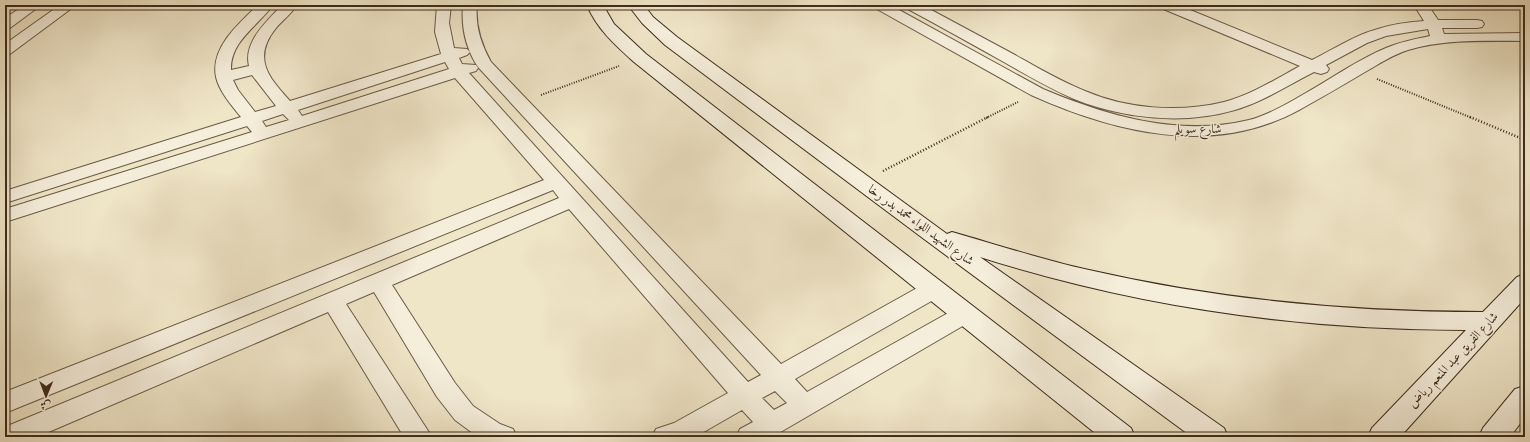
<svg xmlns="http://www.w3.org/2000/svg" width="1530" height="442" font-family="'Libre Bodoni',Amiri,serif">
	<style>
		.lines { fill: none; stroke-linecap: round; stroke-linejoin: round }
		.street-casing { stroke: #6a5a47; stroke-width: 2 }
		.secondary-casing { stroke: #3e2c1c; stroke-width: 2 }
		.path-far1 { stroke: #3e2c1c; stroke-width: 2; stroke-dasharray: 1 1.5; stroke-linecap: butt }
		.path { stroke: #3e2c1c; stroke-width: 2.5; stroke-dasharray: 1 2; stroke-linecap: butt }
		.street { fill: #f5eedb; fill-rule: evenodd }
		.secondary { fill: #f5eedb; fill-rule: evenodd }
		.labels { text-anchor: middle; dominant-baseline: central; stroke-width: 3; stroke-linejoin: round; paint-order: stroke }
		.street-label { font-size: 13px; fill: #3e2c1c; stroke: #f5eedb }
	</style>
	<rect width="100%" height="100%" fill="#efe5c7"/>
	<filter id="stains"><feTurbulence type="fractalNoise" baseFrequency=".005" numOctaves="4"/><feColorMatrix values="0 0 0 0 .2 0 0 0 0 .09 0 0 0 0 .02 0 0 0 .5 -.17"/></filter>
	<radialGradient id="worn" r=".72"><stop offset=".6" stop-color="#630" stop-opacity="0"/><stop offset="1" stop-color="#630" stop-opacity=".3"/></radialGradient>
	<g class="lines">
		<defs>
			<g id="street">
				<polygon points="25,5 41,5 10,28 5,29 5,18"/>
				<polygon points="60,5 76,5 10,54 5,56 5,44"/>
				<path d="M 258,5 L 273,5 C 258,26 230,41 231,70 L 249,66 C 243,42 267,21 282,5 L 297,5 C 291,14 283,20 276,28 C 252,58 268,77 290,101 L 441,54 L 435,32 L 437,5 L 451,5 L 449,23 L 454,48 L 467,49 L 470,52 L 467,55 L 459,58 L 462,64 L 476,65 L 478,68 L 476,71 L 469,73 L 748,382 L 761,375 L 478,67 C 466,49 461,27 463,5 L 477,5 C 475,26 481,44 491,62 L 781,364 L 926,283 L 934,281 L 942,283 L 945,289 L 942,295 L 795,379 L 807,392 L 957,308 L 965,306 L 973,308 L 976,314 L 973,320 L 772,437 L 736,437 L 740,429 L 753,422 L 742,410 L 695,437 L 652,437 L 656,429 L 674,423 L 728,393 L 569,209 L 392,285 L 455,383 L 473,406 L 500,424 L 513,429 L 517,437 L 478,437 L 455,420 L 437,397 L 374,292 L 346,304 L 432,437 L 404,437 L 328,312 L 37,437 L 5,437 L 5,427 L 559,198 L 553,190 L 5,413 L 5,392 L 544,180 L 455,78 L 5,222 L 5,209 L 252,132 L 247,126 L 5,203 L 5,191 L 241,117 C 232,106 219,91 216,77 C 210,48 239,23 258,5 ZM 445,62 L 449,69 L 302,116 L 298,110 ZM 252,75 L 276,106 L 255,112 L 238,90 L 233,80 ZM 283,114 L 289,120 L 266,127 L 262,121 ZM 775,391 L 787,403 L 774,410 L 762,398 Z"/>
				<path d="M 873,5 L 890,5 L 1043,89 C 1107,116 1179,137 1249,120 C 1268,115 1287,104 1304,94 C 1331,79 1357,60 1386,48 C 1400,42 1415,39 1430,36 L 1428,29 L 1386,36 L 1367,43 L 1326,65 L 1329,69 L 1327,72 L 1321,74 L 1314,72 C 1288,85 1263,102 1235,110 C 1183,125 1124,119 1074,99 C 1049,88 1025,74 1002,61 C 970,43 938,25 906,8 L 904,5 L 922,5 C 953,22 984,38 1015,55 C 1038,68 1060,81 1085,91 C 1127,109 1179,113 1224,102 C 1251,95 1276,79 1300,66 L 1161,8 L 1159,5 L 1178,5 L 1312,60 C 1334,49 1355,35 1378,29 C 1393,24 1409,22 1424,21 L 1414,5 L 1428,5 L 1438,20 L 1477,20 L 1482,21 L 1484,24 L 1482,27 L 1477,28 L 1442,28 L 1444,34 L 1525,33 L 1525,41 C 1486,41 1445,39 1408,50 C 1392,55 1379,64 1365,72 C 1343,85 1321,98 1299,110 C 1213,157 1116,133 1031,95 L 875,8 Z"/>
			</g>
			<g id="secondary">
				<path d="M 587,5 L 603,5 L 614,24 L 646,54 L 1131,428 L 1135,437 L 1100,437 L 634,62 C 615,45 597,29 587,5 Z"/>
				<path d="M 628,5 L 644,5 L 653,17 L 677,37 L 947,234 L 952,232 C 998,245 1043,260 1089,270 C 1220,300 1349,312 1483,312 L 1517,277 L 1525,274 L 1525,298 L 1400,437 L 1368,437 L 1372,428 L 1466,330 C 1301,330 1137,307 980,257 L 1224,428 L 1228,437 L 1192,437 L 924,239 L 665,45 L 642,23 Z"/>
				<polygon points="1525,386 1525,417 1510,437 1479,437 1483,428 1515,389"/>
			</g>
		</defs>
		<use href="#street" class="street-casing"/>
		<use href="#secondary" class="secondary-casing"/>
		<g class="path-far1">
			<polyline points="1377,79 1472,118"/>
			<polyline points="541,95 619,66"/>
			<polyline points="986,118 1018,102"/>
		</g>
		<g class="path">
			<polyline points="1470,117 1525,140"/>
			<polyline points="883,171 988,117"/>
		</g>
		<use href="#street" class="street"/>
		<use href="#secondary" class="secondary"/>
	</g>
	<g class="labels">
		<g class="street-label">
			<text x="1198" y="129">شارع سويلم</text>
			<text transform="translate(921 225) rotate(36)">شارع الشهيد اللواء محمد بدر رخا</text>
			<text transform="translate(1453 360) rotate(-47)">شارع الفريق عبد المنعم رياض</text>
		</g>
	</g>
	<rect width="1530" height="442" fill="none" stroke="#efe5c7" stroke-width="20"/>
	<rect x="6" y="6" width="1518" height="430" fill="none" stroke="#3e2c1c" stroke-width="2"/>
	<rect x="10" y="10" width="1510" height="422" fill="none" stroke="#3e2c1c"/>
	<g transform="translate(46 396) rotate(181)" stroke="#f5eedb" stroke-width="3" paint-order="stroke">
	<path d="M0-3L7 15L0 10L-7 15Z" fill="#3e2c1c"/>
	<text y="-6" font-size="11" font-weight="bold" text-anchor="middle" fill="#3e2c1c">ش</text>
	</g>
	<rect width="100%" height="100%" filter="url(#stains)"/>
	<rect width="100%" height="100%" fill="url(#worn)"/>
</svg>
